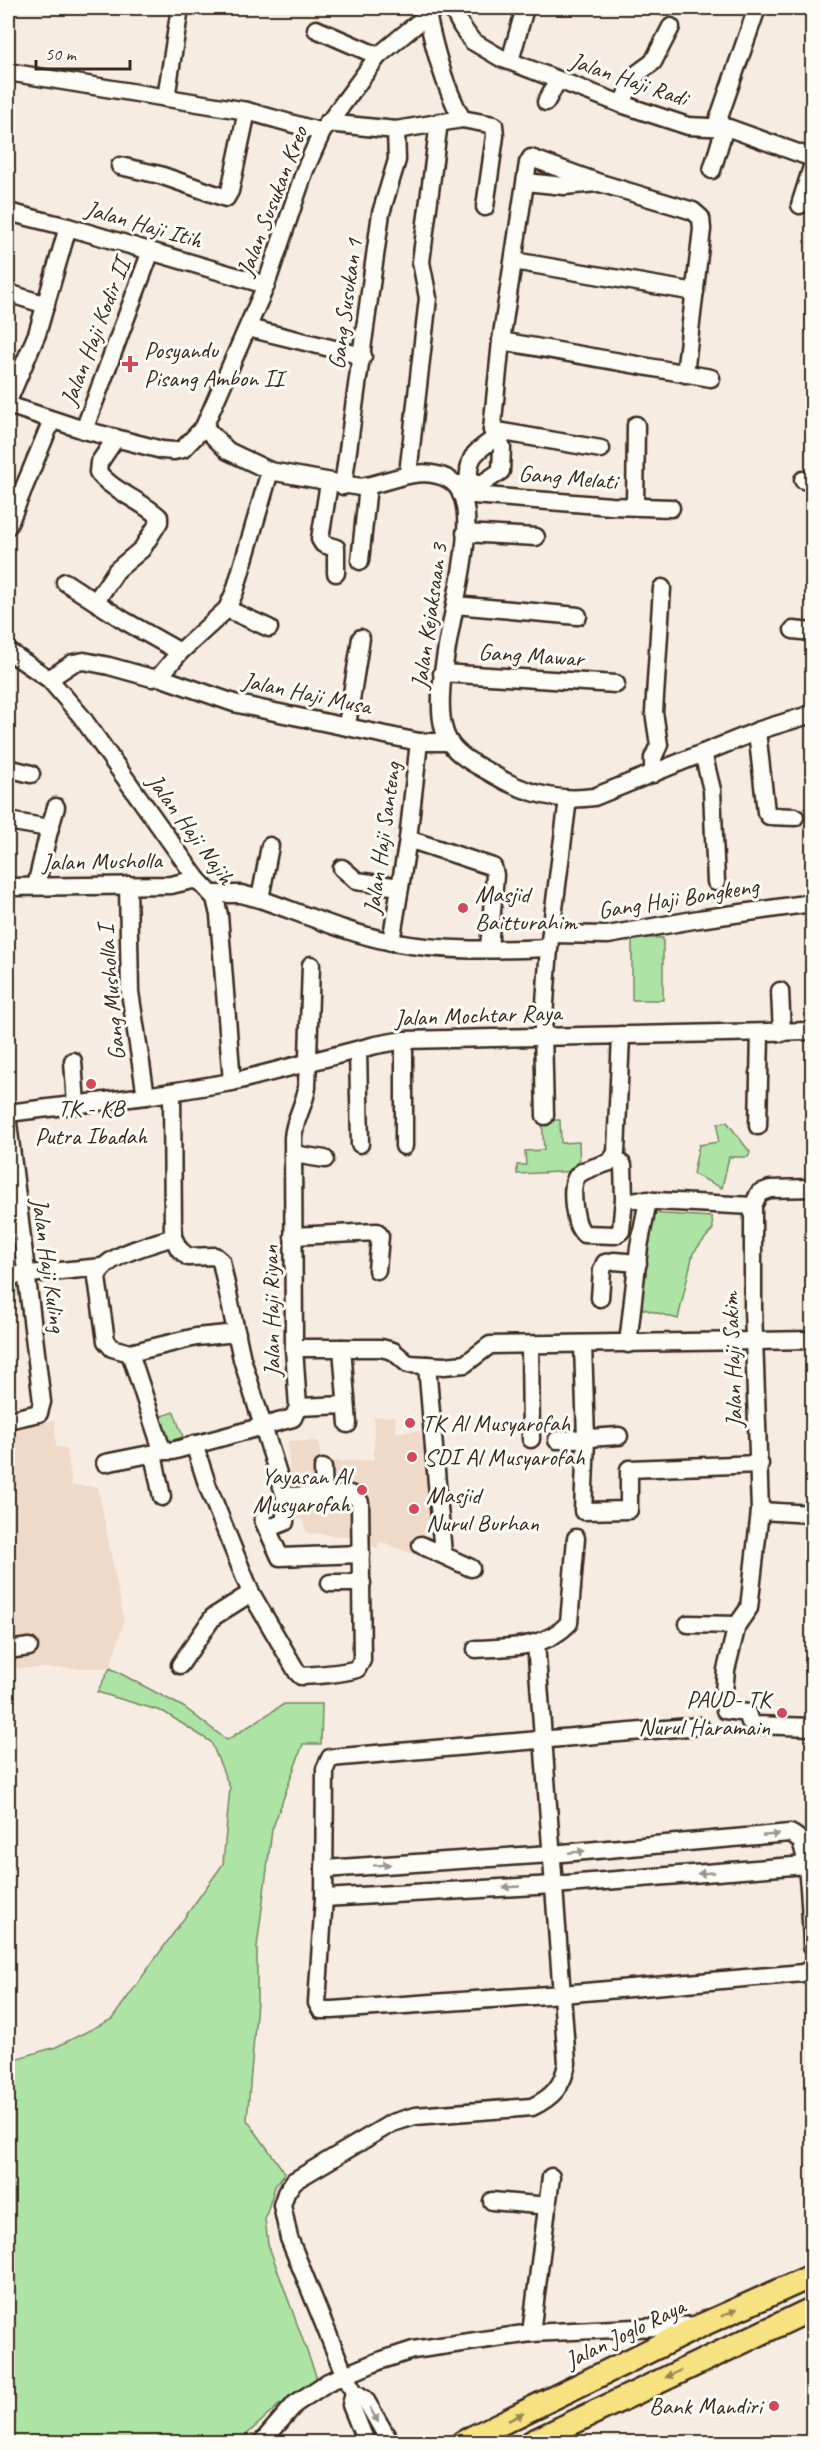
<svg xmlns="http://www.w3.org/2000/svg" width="820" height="2450" font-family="Caveat,sans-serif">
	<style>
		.built { fill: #efd9c9 }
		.green { fill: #aee3a6; stroke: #748662; stroke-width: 1.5 }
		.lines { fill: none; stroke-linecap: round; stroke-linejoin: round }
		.minor-casing { stroke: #3b2a1e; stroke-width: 21 }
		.major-casing { stroke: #3b2a1e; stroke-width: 27 }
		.minor { stroke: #fdfcf7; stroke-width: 16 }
		.major { stroke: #f6e281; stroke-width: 22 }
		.oneway { fill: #9c938a }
		.oneway2 { fill: #988650 }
		.poi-dot { fill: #d1495b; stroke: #fdfcf7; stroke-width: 2 }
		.labels { text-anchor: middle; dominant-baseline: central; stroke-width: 6; stroke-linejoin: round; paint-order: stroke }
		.street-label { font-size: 24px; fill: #3b2a1e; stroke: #fdfcf7 }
		.poi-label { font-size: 24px; fill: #3b2a1e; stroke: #fdfcf7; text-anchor: start }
	</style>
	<rect width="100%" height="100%" fill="#f7ece2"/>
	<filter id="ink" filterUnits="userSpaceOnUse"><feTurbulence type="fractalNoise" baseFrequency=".0167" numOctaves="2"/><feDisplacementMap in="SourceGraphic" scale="12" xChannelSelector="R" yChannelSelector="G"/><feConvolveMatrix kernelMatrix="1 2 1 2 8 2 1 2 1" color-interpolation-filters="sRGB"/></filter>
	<g filter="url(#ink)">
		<g class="built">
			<polygon points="395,1416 396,1432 420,1431 440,1519 414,1554 380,1542 377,1548 346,1536 307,1533 302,1519 292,1518 288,1441 319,1441 321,1462 374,1460 374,1417"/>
			<polygon points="55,1421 56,1447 67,1448 72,1485 98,1487 124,1621 110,1668 8,1668 8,1429"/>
		</g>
		<g class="green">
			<rect x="632" y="938" width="31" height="62"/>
			<polygon points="542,1120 560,1120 561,1143 579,1142 580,1171 517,1174 517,1165 526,1165 525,1151 544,1150"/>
			<polygon points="727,1122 750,1152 748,1157 729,1157 722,1188 693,1174 699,1145 718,1142 718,1123"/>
			<polygon points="648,1213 712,1217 713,1229 693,1253 678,1319 630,1305"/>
			<polygon points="174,1412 183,1437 167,1442 159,1417"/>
			<polygon points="110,1668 185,1708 227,1740 284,1704 322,1704 321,1744 303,1744 272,1830 257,1947 257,2002 247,2120 285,2173 275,2186 265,2219 268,2244 320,2387 279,2405 244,2437 243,2442 8,2442 8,2061 56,2047 112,2019 223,1864 230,1788 211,1742 164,1712 97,1692"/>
		</g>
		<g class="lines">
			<defs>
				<g id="minor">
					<polyline points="452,8 462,27 472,41 501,58 621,104 688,126 729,128 812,158"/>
					<path d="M 427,14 C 435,51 444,85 462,119"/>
					<polyline points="316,29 378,56"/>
					<polyline points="510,61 525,8"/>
					<polyline points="8,72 247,111 322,132"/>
					<polyline points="166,98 180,8"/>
					<polyline points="546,102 558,80"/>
					<polyline points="621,104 638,73 653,62 671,27"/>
					<polyline points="327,123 396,130 462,119 494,125 495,136 485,207"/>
					<polyline points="716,126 757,8"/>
					<polyline points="120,166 160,175 226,198 230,191 247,111"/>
					<polyline points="712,170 725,127"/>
					<polyline points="526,182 564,186 597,183"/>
					<polyline points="800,205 812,167"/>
					<polyline points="8,212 68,227 266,285"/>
					<polyline points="514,261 695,292"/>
					<polyline points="8,293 46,305"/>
					<polyline points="248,328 363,356"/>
					<polyline points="685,374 702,229 701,218 693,211 600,183 531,158 528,163 501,341 711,378"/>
					<polyline points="8,401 37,334 68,227"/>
					<polyline points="8,405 84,430 162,450 174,451 183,449 204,427 266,285 305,170 322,132 378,56 436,8"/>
					<path d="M 204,427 L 228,451 L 270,471 L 360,487 C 390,483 418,464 448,479 C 503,507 413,689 450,743 C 460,758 479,766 494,775 C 524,793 559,802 594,797 L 760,730 L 812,714"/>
					<polyline points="84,430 151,251"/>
					<polyline points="492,430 601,449"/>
					<polyline points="408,474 428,298 421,262 439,122"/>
					<polyline points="803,480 812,481"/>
					<polyline points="329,483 320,539 323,544 336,548 336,573"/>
					<path d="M 469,483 C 467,455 475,453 496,437"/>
					<polyline points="458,484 483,483 501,471 502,447 492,430 501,341"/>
					<polyline points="343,486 381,213 397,160 396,130"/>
					<polyline points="461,494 611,506 671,508"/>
					<polyline points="635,506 636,425"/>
					<polyline points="8,526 52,420"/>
					<polyline points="465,533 536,537"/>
					<polyline points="360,561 368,486"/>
					<polyline points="65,582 125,621 180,652"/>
					<path d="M 96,601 L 117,570 L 142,549 L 159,522 L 159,517 C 142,501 111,490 98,472 L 99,463 L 116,438"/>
					<polyline points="455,605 578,616"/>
					<polyline points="227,609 269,628"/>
					<polyline points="793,630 812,632"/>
					<polyline points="8,651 49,679 81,716 197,879 215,898 219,915 232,1082"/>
					<polyline points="442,673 616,684"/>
					<polyline points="159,677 234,703 270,711 419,742 449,742"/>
					<polyline points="49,679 73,663 84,661 109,666 152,678 159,677 180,652 227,609 235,591 270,471"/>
					<polyline points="347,725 361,638"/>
					<polyline points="757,731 766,812 769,816 795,817"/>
					<polyline points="703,753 712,790 716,882"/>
					<polyline points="8,768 31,774"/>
					<polyline points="653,774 653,758 659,745 654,712 662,588"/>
					<polyline points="8,821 43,827 49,831 36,886"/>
					<polyline points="49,831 56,807"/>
					<polyline points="408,839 493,867 495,875 489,948"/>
					<polyline points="342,868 357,881 400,887"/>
					<polyline points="128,885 130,992 146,1096"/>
					<polyline points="8,887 171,885 197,879"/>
					<path d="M 212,894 L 241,894 L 260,899 C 303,914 347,933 392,942 C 443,952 497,950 549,948"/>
					<polyline points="260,899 270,846"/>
					<polyline points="551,934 608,935 699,919 812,903"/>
					<polyline points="391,942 408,839 419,742"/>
					<polyline points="780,991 782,1033"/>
					<polyline points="358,1050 360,1144"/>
					<polyline points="73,1061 76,1105"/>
					<polyline points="172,1092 173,1237 179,1249 188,1257 215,1256 221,1261 242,1359 285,1496 285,1522 267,1529"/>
					<polyline points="8,1113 146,1096 232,1082 376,1045 404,1040 812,1031"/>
					<polyline points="545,1116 543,1030 549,948 568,799"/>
					<polyline points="8,1123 42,1402 39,1413 8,1420"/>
					<polyline points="758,1126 760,1033"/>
					<polyline points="404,1146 404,1040"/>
					<polyline points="293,1154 325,1159"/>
					<path d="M 614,1158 L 623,1165 L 624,1199 L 621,1231 L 615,1235 L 584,1234 C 576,1226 576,1216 574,1207 C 570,1168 580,1173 610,1162 L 616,1153 L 621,1035"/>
					<polyline points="812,1188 770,1189 759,1193 753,1206 753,1308 760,1511 749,1608 737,1625 726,1670 723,1702 725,1710 747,1713 750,1722 755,1725 812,1727"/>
					<polyline points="637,1200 753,1206"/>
					<polyline points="293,1236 377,1232 380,1236 377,1270"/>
					<path d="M 173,1237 C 151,1245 103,1255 97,1278 L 106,1341 L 112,1348 L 130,1353 L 160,1444 L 165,1451 L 172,1451 L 293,1418 L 298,1407 L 294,1348 L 293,1138 C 294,1119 305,1105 307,1087 L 311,965"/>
					<polyline points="8,1276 102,1267"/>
					<polyline points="600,1298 602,1270 605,1263 614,1261 638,1263"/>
					<polyline points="583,1344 586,1439 583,1511 629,1510 629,1469 760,1464"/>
					<polyline points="628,1344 639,1247 648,1200"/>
					<polyline points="530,1345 531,1439"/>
					<polyline points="294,1348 381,1348 393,1351 408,1364 444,1366 465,1364 490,1345 812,1340"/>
					<polyline points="342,1348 348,1424"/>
					<polyline points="130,1353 196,1337 237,1333"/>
					<polyline points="427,1365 443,1554"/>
					<polyline points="298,1407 346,1405"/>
					<polyline points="557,1440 619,1436"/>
					<path d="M 194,1444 L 208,1487 L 251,1593 L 297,1672 L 301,1676 C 320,1675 339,1674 357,1669 L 362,1660 L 360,1502 L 355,1496 L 350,1494 L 285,1496"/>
					<polyline points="153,1454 162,1497"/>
					<polyline points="105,1463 165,1451"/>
					<polyline points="323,1468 324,1496"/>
					<polyline points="760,1511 812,1514"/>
					<polyline points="263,1520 280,1557 361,1554"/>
					<polyline points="421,1545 471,1568"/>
					<polyline points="330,1583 362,1583"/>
					<polyline points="688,1624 737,1625"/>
					<path d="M 476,1649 C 509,1647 545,1649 569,1623 L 576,1538"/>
					<polyline points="8,1650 29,1647"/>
					<polyline points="180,1665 213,1617 251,1593"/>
					<polyline points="700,1726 330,1758 325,1769 324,1898 317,2003 321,2010 332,2010 562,1994 803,1973 812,1968"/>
					<path d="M 324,1869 L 551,1854 L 790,1833 C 794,1835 798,1837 801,1842 C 810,1862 811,1922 812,1947"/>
					<polyline points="324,1898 554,1885 806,1865"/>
					<polyline points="492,2201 548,2206"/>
					<polyline points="531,2333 551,2177"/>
					<polyline points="354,2392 351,2405 366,2442"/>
					<polyline points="262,2442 295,2404 328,2382 379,2361 413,2350 531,2333 698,2325"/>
					<path d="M 390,2442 L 365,2399 L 354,2392 L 345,2376 L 289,2238 L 282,2205 L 286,2193 L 294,2181 L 392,2123 L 415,2116 L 532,2107 C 553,2097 563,2086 567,2063 L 536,1643"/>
				</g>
				<g id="major">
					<polyline points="463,2442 702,2325 812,2276"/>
					<polyline points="532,2442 812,2309"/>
				</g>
			</defs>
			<use href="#minor" class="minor-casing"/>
			<use href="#major" class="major-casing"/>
			<use href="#minor" class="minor"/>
			<use href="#major" class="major"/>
		</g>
		<defs><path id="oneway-solid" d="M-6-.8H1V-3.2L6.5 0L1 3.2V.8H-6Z" transform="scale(1.5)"/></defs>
		<g class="oneway">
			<use href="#oneway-solid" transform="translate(771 1835) rotate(-5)"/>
			<use href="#oneway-solid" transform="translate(577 1852) rotate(-5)"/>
			<use href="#oneway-solid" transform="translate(382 1865) rotate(-4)"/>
			<use href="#oneway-solid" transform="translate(706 1873) rotate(175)"/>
			<use href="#oneway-solid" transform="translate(511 1887) rotate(177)"/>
			<use href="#oneway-solid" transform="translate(374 2415) rotate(60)"/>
		</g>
		<g class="oneway2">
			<use href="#oneway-solid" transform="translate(729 2313) rotate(-24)"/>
			<use href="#oneway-solid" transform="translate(673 2374) rotate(154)"/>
			<use href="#oneway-solid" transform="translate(516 2417) rotate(-26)"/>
		</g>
	</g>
	<g class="poi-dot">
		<path d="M127 355h6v6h6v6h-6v6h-6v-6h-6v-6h6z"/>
		<circle cx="463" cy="908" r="6"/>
		<circle cx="91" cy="1084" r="6"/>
		<circle cx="410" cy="1423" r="6"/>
		<circle cx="412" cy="1457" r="6"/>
		<circle cx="362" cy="1490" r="6"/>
		<circle cx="414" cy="1509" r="6"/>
		<circle cx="782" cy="1713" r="6"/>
		<circle cx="774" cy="2406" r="6"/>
	</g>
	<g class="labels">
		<g class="street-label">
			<text transform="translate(629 79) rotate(19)">Jalan Haji Radi</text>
			<text transform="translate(272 201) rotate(-69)">Jalan Susukan Kreo</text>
			<text transform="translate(144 224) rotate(16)">Jalan Haji Itih</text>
			<text transform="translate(345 304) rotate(-82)">Gang Susukan 1</text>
			<text transform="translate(95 332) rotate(-69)">Jalan Haji Kodir II</text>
			<text transform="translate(568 477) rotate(5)">Gang Melati</text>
			<text transform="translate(429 616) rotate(-82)">Jalan Kejaksaan 3</text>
			<text transform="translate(531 655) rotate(4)">Gang Mawar</text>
			<text transform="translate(307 693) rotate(12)">Jalan Haji Musa</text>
			<text transform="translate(191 829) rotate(54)">Jalan Haji Najih</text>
			<text transform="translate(382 838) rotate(-82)">Jalan Haji Santeng</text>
			<text transform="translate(102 861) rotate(-1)">Jalan Musholla</text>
			<text transform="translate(678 898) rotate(-9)">Gang Haji Bongkeng</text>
			<text transform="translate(111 993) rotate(-95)">Gang Musholla I</text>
			<text transform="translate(478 1015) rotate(-2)">Jalan Mochtar Raya</text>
			<text transform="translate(49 1265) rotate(82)">Jalan Haji Kuling</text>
			<text transform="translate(271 1311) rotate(-91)">Jalan Haji Riyan</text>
			<text transform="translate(732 1360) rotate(-92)">Jalan Haji Sakim</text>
			<text transform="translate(625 2333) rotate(-26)">Jalan Joglo Raya</text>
		</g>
		<g class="poi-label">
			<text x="144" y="350">Posyandu<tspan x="144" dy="28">Pisang Ambon II</tspan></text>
			<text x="475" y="894">Masjid<tspan x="475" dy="28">Baitturahim</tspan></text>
			<text x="91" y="1108" text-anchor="middle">TK - KB<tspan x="91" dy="28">Putra Ibadah</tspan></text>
			<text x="422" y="1423">TK Al Musyarofah</text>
			<text x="424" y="1457">SDI Al Musyarofah</text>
			<text x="350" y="1476" text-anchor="end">Yayasan Al<tspan x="350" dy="28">Musyarofah</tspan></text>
			<text x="426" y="1495">Masjid<tspan x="426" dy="28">Nurul Burhan</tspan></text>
			<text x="770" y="1699" text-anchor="end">PAUD- TK<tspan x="770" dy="28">Nurul Haramain</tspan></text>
			<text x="762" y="2406" text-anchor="end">Bank Mandiri</text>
		</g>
	</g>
	<rect width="820" height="2450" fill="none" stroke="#fdfcf7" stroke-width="30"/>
	<rect x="15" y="15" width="790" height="2420" fill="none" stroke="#3b2a1e" stroke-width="2" filter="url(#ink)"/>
	<path d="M36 60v9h94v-9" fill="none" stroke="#3b2a1e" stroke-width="3"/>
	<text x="45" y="60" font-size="18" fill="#3b2a1e" stroke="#fdfcf7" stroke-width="4.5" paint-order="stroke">50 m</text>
</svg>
